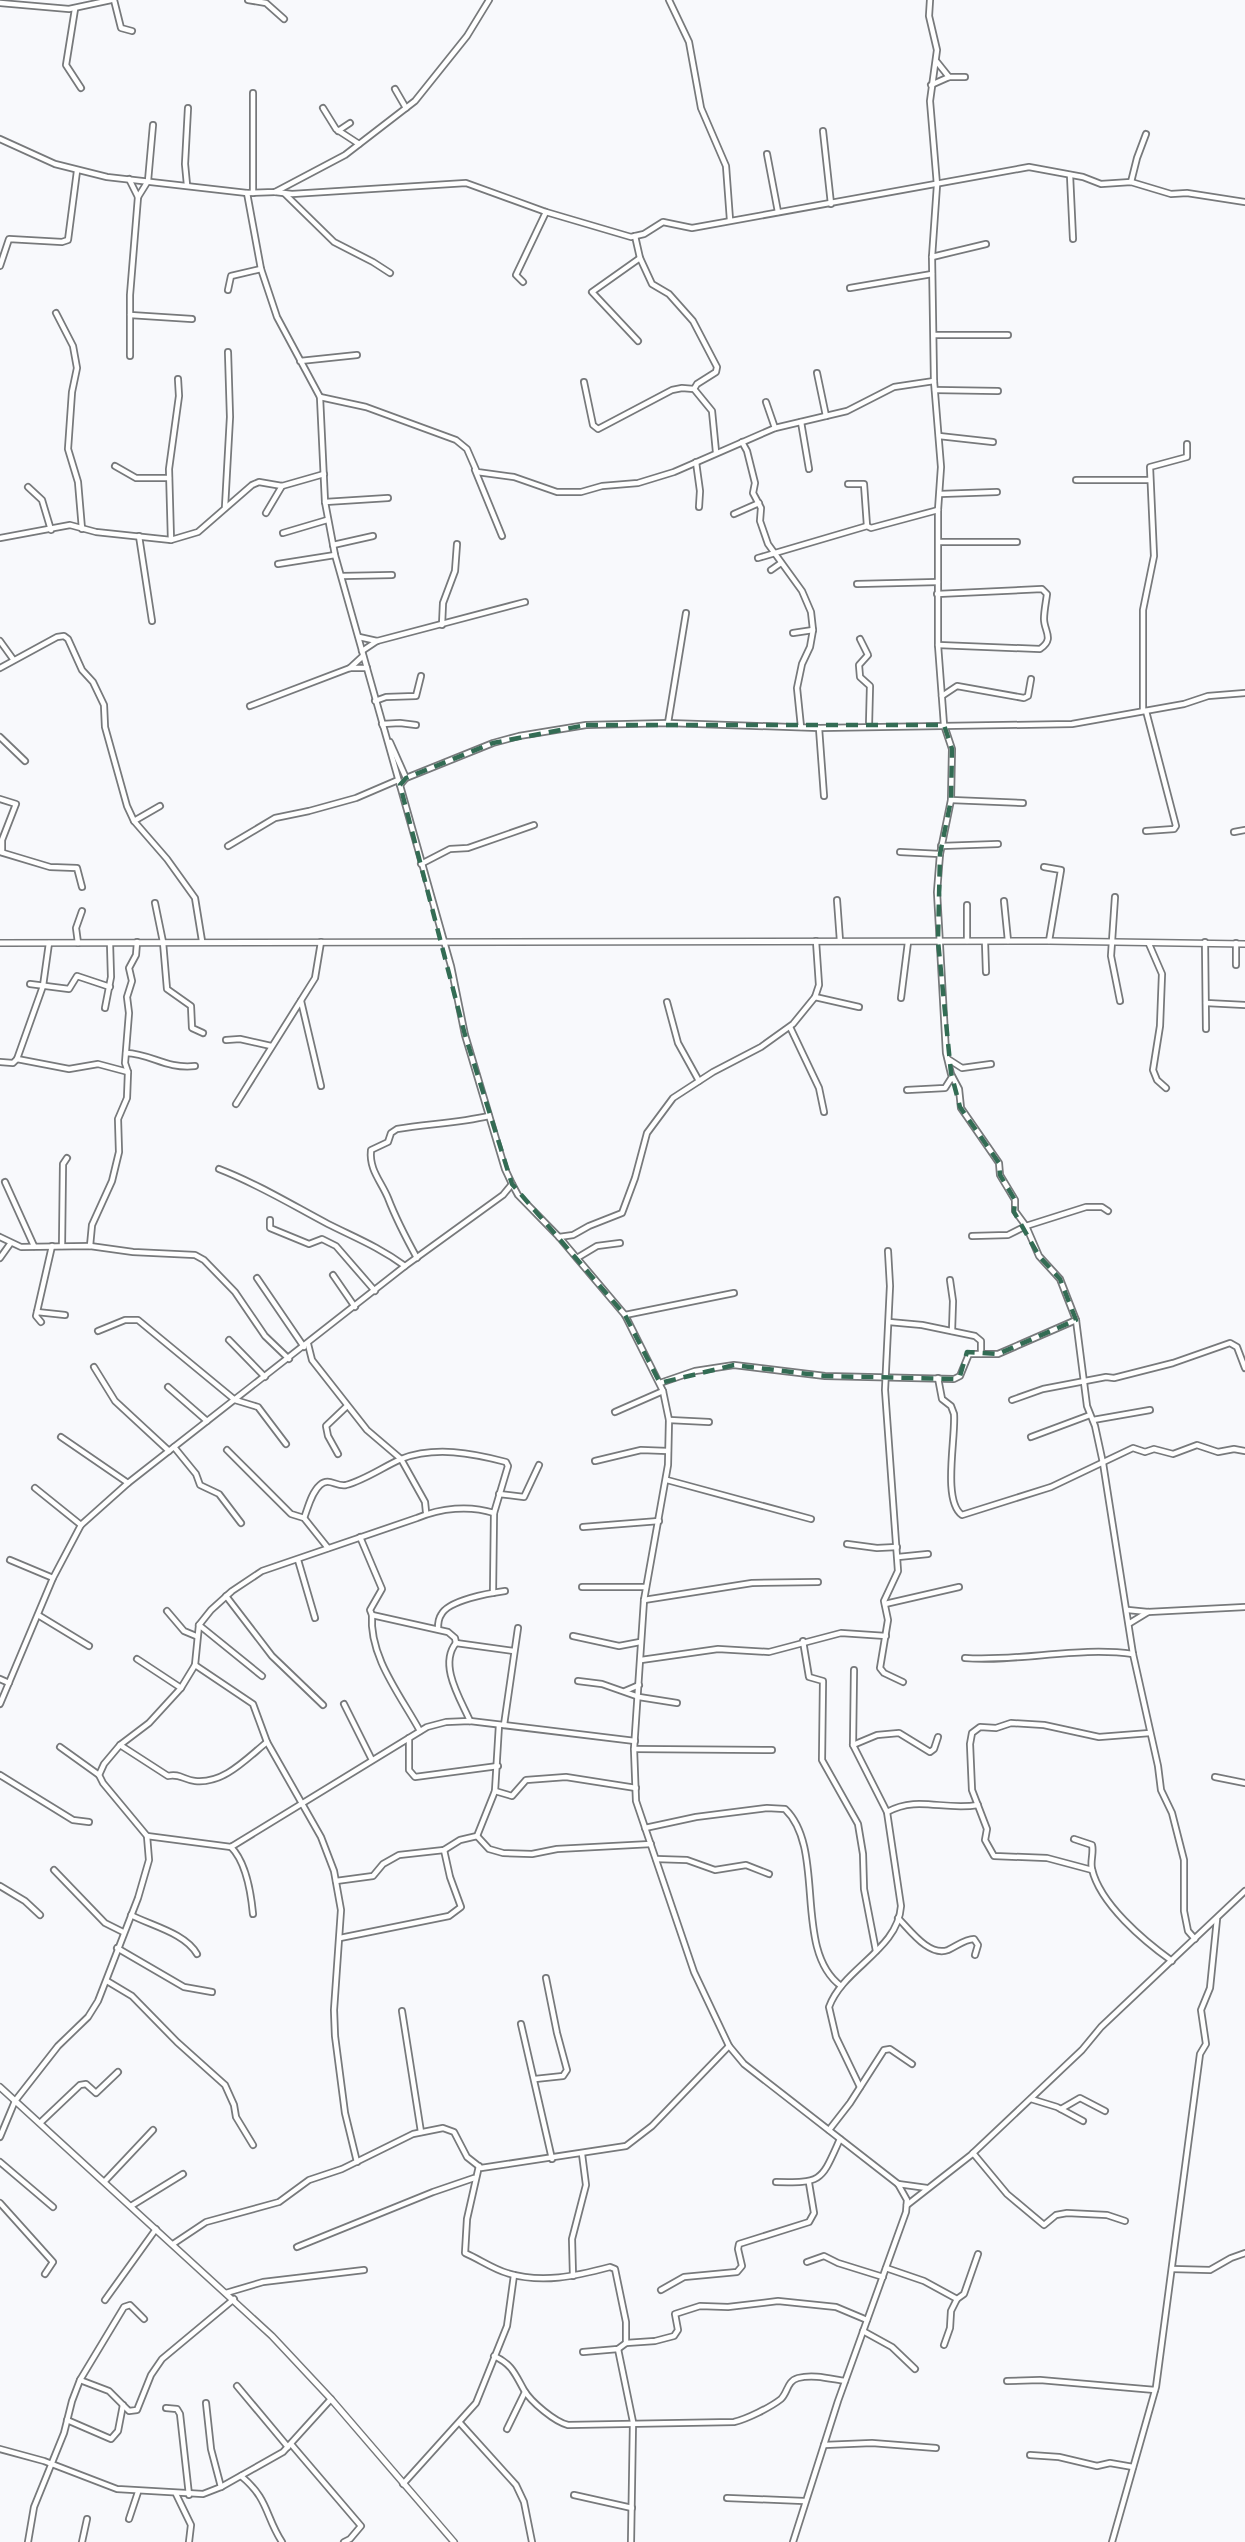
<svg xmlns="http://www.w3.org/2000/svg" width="1245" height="2542" font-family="'Titillium Web',sans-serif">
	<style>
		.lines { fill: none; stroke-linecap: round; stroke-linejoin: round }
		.minor-casing { stroke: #77797b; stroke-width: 8 }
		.tertiary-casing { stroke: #77797b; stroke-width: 8 }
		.minor { stroke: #fff; stroke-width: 4.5 }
		.tertiary { stroke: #fff; stroke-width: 5 }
		.marked { fill: none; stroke: #336c54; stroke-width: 4.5; stroke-dasharray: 12 8; stroke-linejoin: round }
	</style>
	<rect width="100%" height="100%" fill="#f8f9fc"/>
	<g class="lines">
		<defs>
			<g id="minor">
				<polyline points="114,0 121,28 132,31"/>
				<polyline points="248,0 266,3 284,19"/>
				<polyline points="669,0 689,42 701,108 726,166 730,220"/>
				<polyline points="930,0 929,16 937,50 930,101 937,185 932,257 934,381 941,467 938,510 938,645 944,725 952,749 951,800 940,854 937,892 946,1053 951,1074 959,1089 961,1108 999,1163 1000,1175 1015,1200 1015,1211 1026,1226 1039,1256 1060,1279 1076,1320 1087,1406 1095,1426 1103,1463 1133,1654 1158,1766 1161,1790 1172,1813 1184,1860 1184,1911 1188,1931 1195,1939"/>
				<polyline points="0,3 69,9 111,0"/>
				<polyline points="75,9 66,65 81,88"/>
				<polyline points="937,62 949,77"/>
				<polyline points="931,85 949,77 965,77"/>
				<polyline points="395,89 406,108"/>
				<polyline points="253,93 253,193"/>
				<polyline points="323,108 336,129 359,144"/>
				<polyline points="338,131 350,123"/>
				<polyline points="823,131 831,204"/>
				<polyline points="0,139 55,164 107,177 247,193 275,192 345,155 415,101 467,36 489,0"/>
				<polyline points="767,154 778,212"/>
				<polyline points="1070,175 1073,239"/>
				<polyline points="129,179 138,197"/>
				<polyline points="1131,182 1137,158 1146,134"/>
				<polyline points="187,185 185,164 188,108"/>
				<polyline points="275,192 292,194 466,183 546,212 631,237 644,234 663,222 692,228 1029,167 1083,177 1101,184 1131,182 1171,194 1187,193 1245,202"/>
				<polyline points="247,193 261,269 277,317 320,397 325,502 335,555 451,966 465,1035 505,1169 512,1184 518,1195 559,1237 625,1315 663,1391 669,1420 668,1465 644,1600 634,1749 636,1801 694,1972 729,2046 744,2064 898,2184 907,2200 906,2212 838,2401 793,2542"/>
				<polyline points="285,194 334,242 373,262 390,273"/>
				<polyline points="635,236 640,258 652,284 669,294 693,321 717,367 716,372 697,384 694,389"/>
				<polyline points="932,257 986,244"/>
				<polyline points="0,266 9,239 62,242 68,240 77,171"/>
				<polyline points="523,282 516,275 546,212"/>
				<polyline points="850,288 932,274"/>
				<polyline points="228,290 231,276 261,269"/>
				<polyline points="56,313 73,346 77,368 72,392 68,449 78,482 82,529"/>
				<polyline points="130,315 192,319"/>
				<polyline points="935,335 1008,335"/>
				<polyline points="638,341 592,292 640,258"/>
				<polyline points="130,356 130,295 138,197 148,181 153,125"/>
				<polyline points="300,361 357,355"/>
				<polyline points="817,373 826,416"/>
				<polyline points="584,382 593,425 598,429 672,390 682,388 694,389 712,411 716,452"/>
				<polyline points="935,390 998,391"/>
				<polyline points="320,397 366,407 456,440 467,449 477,472 514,477 557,492 581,492 602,486 638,483 674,472 775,428 847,411 894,387 934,381"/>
				<polyline points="766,402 775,428"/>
				<polyline points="801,422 809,469"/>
				<polyline points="939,436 993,442"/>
				<polyline points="742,442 747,451 755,483 753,493 761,508 760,521 768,544 802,591 811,612 813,630 810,647 802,664 797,688 801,727"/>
				<polyline points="696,462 700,491 699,507"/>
				<polyline points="115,466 136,478 169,478"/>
				<polyline points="475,470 502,536"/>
				<polyline points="1076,480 1149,480"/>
				<polyline points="848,484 864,484 867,526"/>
				<polyline points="28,487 42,500 51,530"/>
				<polyline points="940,494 997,492"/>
				<polyline points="325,502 388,498"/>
				<polyline points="225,507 230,417 228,352"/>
				<polyline points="266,513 282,486"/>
				<polyline points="734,514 759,503"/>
				<polyline points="283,533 327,520"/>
				<polyline points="139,536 152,621"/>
				<polyline points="0,538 70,525 96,532 171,540 198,532 252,485 259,482 282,486 324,474"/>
				<polyline points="171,540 169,469 179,396 178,379"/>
				<polyline points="939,542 1017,542"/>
				<polyline points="333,545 373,536"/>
				<polyline points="758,558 867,526 871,528 938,510"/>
				<polyline points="278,564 335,555"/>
				<polyline points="771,570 781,563"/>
				<polyline points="342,576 392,575"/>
				<polyline points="857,584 938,582"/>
				<path d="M 937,594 L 1042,589 L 1047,594 C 1046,602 1044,611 1044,619 C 1044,631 1055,639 1040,649 L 938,645"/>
				<polyline points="442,625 443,603 455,571 457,544"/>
				<polyline points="793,633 813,630"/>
				<polyline points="359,637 377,641"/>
				<polyline points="860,639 868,655 859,665 860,677 870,686 869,725"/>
				<polyline points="0,641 13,659"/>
				<polyline points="362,651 377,641 525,602"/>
				<polyline points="0,668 57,637 64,636 68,639 82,670 93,682 104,705 105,727 127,806 134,821 167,859 195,898 202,941"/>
				<polyline points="350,668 363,656"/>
				<polyline points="942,696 957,686 1024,698 1028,696 1031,679"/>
				<polyline points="375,701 386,697 416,696 421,676"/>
				<polyline points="250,706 350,668 367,668"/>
				<polyline points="1143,710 1143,610 1154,556 1150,467 1187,457 1187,444"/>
				<polyline points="668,723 686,613"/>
				<polyline points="383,726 382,724 400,723 416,725"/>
				<polyline points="819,728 824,796"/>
				<polyline points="0,737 25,761"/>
				<polyline points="390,742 406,778"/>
				<polyline points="400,785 406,778 493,743 519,736 586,725 668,723 819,728 1072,724 1184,704 1208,696 1245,693"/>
				<polyline points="0,799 16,804 2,840 2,852"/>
				<polyline points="951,800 1023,803"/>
				<polyline points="134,821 160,806"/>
				<polyline points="1146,831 1174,829 1176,826 1146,711"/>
				<polyline points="1234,832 1245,830"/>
				<polyline points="228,846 275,818 309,811 356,798 398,780"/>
				<polyline points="941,846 998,844"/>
				<polyline points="0,852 50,867 77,868 82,887"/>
				<polyline points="900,852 940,854"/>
				<polyline points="421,864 450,849 468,848 534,825"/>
				<polyline points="1044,867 1061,870 1049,941"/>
				<polyline points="1115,897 1111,956 1120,1001"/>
				<polyline points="837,900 840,941"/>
				<polyline points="1004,901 1008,941"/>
				<polyline points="155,903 163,942 167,989 191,1006 192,1028 203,1033"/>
				<polyline points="967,905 967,941"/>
				<polyline points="985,942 986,972"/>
				<polyline points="1205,942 1206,1029"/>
				<polyline points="78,943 76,928 82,911"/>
				<polyline points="1149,944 1162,974 1160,1026 1153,1070 1157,1080 1166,1088"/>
				<polyline points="1236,965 1236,943"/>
				<polyline points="30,984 69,989 77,976 110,987"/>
				<polyline points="815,997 859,1007"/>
				<polyline points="901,998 908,942"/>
				<polyline points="301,1001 321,1086"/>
				<polyline points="667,1002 678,1043 699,1081"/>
				<polyline points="1206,1003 1245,1005"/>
				<polyline points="105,1008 111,977 110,943"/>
				<polyline points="790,1027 819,1088 824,1112"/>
				<polyline points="226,1040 240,1039 271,1046"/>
				<path d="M 126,1053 C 152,1054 165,1069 195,1066"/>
				<polyline points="17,1059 69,1069 98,1064 128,1072"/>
				<polyline points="948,1059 962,1068 991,1064"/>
				<polyline points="0,1062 13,1063 17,1059 43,986 49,943"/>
				<polyline points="907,1090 945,1088 952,1077"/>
				<polyline points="236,1104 315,978 321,942"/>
				<path d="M 219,1169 C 258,1184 292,1205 328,1224 C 356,1238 379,1247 405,1266"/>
				<polyline points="5,1182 34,1246"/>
				<polyline points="270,1220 270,1228 309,1244 322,1239 336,1246 375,1291"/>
				<polyline points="972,1236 1008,1235 1026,1226 1086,1207 1102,1207 1108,1211"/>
				<polyline points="0,1237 21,1247 90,1246 133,1252 195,1255 204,1260 235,1292 265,1336 289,1359"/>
				<polyline points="559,1237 573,1235 589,1226 622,1213 635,1178 647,1133 673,1098 713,1072 761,1047 793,1024 815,997 819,985 816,941"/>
				<polyline points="62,1246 63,1164 67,1158"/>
				<polyline points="90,1246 92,1225 112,1181 119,1152 118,1119 127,1098 128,1072 125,1063 129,1013 127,997 132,981 129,968 136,955 137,942"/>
				<polyline points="888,1251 890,1286 885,1390 898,1571 884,1601 888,1620 880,1668 884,1673 903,1682"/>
				<polyline points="0,1258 10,1244"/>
				<path d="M 417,1258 C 406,1238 396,1219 388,1198 C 381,1181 369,1170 371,1150 L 388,1142 L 391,1133 L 397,1129 C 428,1124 458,1123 489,1116"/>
				<polyline points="577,1258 597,1246 620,1243"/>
				<polyline points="333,1275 355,1307"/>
				<polyline points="257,1278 304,1347"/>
				<polyline points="950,1280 953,1301 952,1331"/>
				<polyline points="37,1312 65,1315"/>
				<polyline points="625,1315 734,1293"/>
				<polyline points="41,1322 36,1316 52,1246"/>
				<polyline points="889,1322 922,1325 975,1336 981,1341 981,1354"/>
				<polyline points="98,1331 125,1320 138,1320 235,1400 258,1407 286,1444"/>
				<polyline points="229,1340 265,1377"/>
				<polyline points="308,1344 312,1360 367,1430 401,1459 425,1502 426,1512"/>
				<polyline points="94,1367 115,1401 169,1451"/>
				<path d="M 938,1378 L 942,1399 L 951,1406 L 954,1414 C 956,1437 942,1501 962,1515 L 1051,1487 L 1133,1448 L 1145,1452 L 1154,1449 L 1173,1454 L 1197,1445 L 1218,1452 L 1234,1449 L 1245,1451"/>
				<polyline points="660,1383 695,1371 734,1365 825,1376 954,1379 960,1376 969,1354 998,1354 1076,1320"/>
				<polyline points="168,1387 207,1421"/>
				<polyline points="1012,1400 1043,1389 1106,1377 1114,1378 1173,1363 1230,1343 1237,1347 1245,1368"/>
				<polyline points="615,1412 663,1391"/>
				<polyline points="669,1420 709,1422"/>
				<polyline points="1093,1420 1150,1410"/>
				<polyline points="61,1437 128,1483"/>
				<polyline points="1031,1437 1090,1415"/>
				<polyline points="174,1447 196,1474 200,1485 219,1494 241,1523"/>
				<polyline points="227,1450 291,1514 304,1518 328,1548"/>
				<polyline points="338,1454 328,1436 326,1426 347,1406"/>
				<polyline points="595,1461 641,1450 668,1451"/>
				<polyline points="667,1480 811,1519"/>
				<polyline points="35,1488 81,1525"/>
				<polyline points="499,1494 524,1497 539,1465"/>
				<path d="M 304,1518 C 308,1508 311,1493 320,1485 C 329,1477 336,1487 346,1485 C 365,1480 383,1467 401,1459 C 435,1446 472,1453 506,1462 L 508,1466 L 494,1513 L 493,1593"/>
				<polyline points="583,1527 659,1521"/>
				<polyline points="360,1537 382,1589 370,1610 372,1615 448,1632 455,1638 456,1643"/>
				<polyline points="847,1544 877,1548 897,1547"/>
				<polyline points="898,1557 928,1554"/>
				<polyline points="10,1560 53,1578"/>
				<polyline points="298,1560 315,1618"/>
				<polyline points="582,1587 646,1587"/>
				<polyline points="226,1596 272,1656 323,1705"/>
				<polyline points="644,1600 752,1583 818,1582"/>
				<polyline points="885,1604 959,1587"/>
				<polyline points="1128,1610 1148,1612 1245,1607"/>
				<polyline points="167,1611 184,1631 196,1636"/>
				<polyline points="38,1615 89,1646"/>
				<path d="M 372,1615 C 369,1657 401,1696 420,1731"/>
				<polyline points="1130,1623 1148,1612"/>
				<polyline points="199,1625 262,1676"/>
				<path d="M 438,1629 C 438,1625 438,1619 441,1615 C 448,1600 490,1593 505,1591"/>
				<polyline points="573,1636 619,1646 640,1642"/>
				<polyline points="803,1641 809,1677 823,1681 822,1760 858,1824 863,1854 864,1889 876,1951"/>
				<path d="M 456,1643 C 438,1665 461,1700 470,1721"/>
				<polyline points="456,1643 514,1651"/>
				<path d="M 965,1658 C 1021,1662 1078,1646 1133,1654"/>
				<polyline points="137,1659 181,1688"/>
				<polyline points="641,1660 718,1649 769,1652 841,1633 886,1636"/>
				<polyline points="195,1665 253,1704 267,1742 321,1837 334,1871 341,1910 334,2010 335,2036 345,2113 357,2162"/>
				<path d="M 854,1670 L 853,1745 L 887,1812 L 901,1906 C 898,1950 843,1968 829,2007 L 836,2037 L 860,2087"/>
				<polyline points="0,1679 9,1683"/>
				<polyline points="578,1681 602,1684 639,1697 677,1703"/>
				<polyline points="625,1691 639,1685"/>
				<polyline points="0,1704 53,1578 81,1525 128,1483 405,1266 503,1195 512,1184"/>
				<polyline points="344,1704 372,1760"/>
				<polyline points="504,1725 518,1628"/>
				<polyline points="409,1738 409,1770 415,1777 498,1766"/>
				<path d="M 120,1745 L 168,1776 C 179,1773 184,1780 195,1781 C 224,1784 246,1759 267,1742"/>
				<polyline points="853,1745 877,1735 899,1733 930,1752 934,1749 938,1737"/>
				<polyline points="60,1747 99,1775"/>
				<polyline points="634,1749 772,1750"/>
				<polyline points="0,1775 73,1820 89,1822"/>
				<polyline points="1215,1777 1245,1783"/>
				<polyline points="495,1791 512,1796 526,1780 566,1777 636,1788"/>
				<path d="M 887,1812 C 918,1795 943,1811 978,1805"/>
				<path d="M 645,1828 L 696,1817 L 767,1808 L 785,1809 C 827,1849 792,1950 841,1986"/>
				<polyline points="147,1836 231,1847 427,1727 446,1722 470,1721 635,1741"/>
				<polyline points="477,1836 489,1849 503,1853 532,1854 557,1849 651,1844"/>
				<path d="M 1074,1839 L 1092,1845 C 1094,1853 1090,1861 1092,1869 C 1100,1904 1144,1941 1172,1961"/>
				<path d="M 231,1847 C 246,1862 251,1893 253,1914"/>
				<polyline points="656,1859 687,1860 715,1870 746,1865 769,1874"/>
				<polyline points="54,1870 105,1923 123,1932"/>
				<polyline points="1092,1870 1047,1858 994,1856 985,1840 987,1829 972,1790 970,1744 972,1733 980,1727 996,1728 1011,1723 1044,1725 1099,1737 1150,1733"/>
				<polyline points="336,1881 373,1876 383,1864 399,1855 444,1850 460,1840 477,1836 495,1791 499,1725"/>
				<polyline points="0,1886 25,1901 40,1915"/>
				<path d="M 131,1915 C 152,1926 185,1933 197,1954"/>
				<path d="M 898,1918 C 910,1930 929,1957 948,1950 C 957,1946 965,1939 974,1939 L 978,1945 L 975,1955"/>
				<polyline points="340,1938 449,1916 461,1907 450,1877 444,1850"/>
				<polyline points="117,1948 184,1987 212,1992"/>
				<polyline points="107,1981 132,1996 177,2042 225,2085 234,2105 236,2117 253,2145"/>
				<polyline points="402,2011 421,2132"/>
				<polyline points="521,2024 552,2159"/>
				<polyline points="535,2079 563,2076 567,2070 557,2033 546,1978"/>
				<polyline points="1031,2099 1057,2107 1083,2121"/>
				<polyline points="1061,2109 1080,2098 1105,2111"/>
				<polyline points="40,2123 80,2085 86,2084 96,2093 118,2072"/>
				<polyline points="829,2130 850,2103 884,2050 890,2049 912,2064"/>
				<path d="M 0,2137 L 15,2101 L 58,2046 L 88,2017 L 98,2001 L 138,1898 L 149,1860 L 147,1836 L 103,1783 L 99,1775 L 104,1764 L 120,1745 L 149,1723 L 181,1688 L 195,1665 L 199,1625 L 211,1610 L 232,1591 L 262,1571 L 417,1518 C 441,1508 469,1505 494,1513"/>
				<polyline points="973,2153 1007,2194 1044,2225 1056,2215 1067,2213 1107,2215 1125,2221"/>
				<polyline points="0,2162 53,2207"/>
				<path d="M 479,2166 L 467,2219 L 465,2253 C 479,2259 493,2269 507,2273 C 542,2284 576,2276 610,2267 L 615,2269 L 626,2322 L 626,2343 L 618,2349 L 583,2352"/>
				<polyline points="105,2181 153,2130"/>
				<path d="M 776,2182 C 823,2183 821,2181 840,2139"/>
				<polyline points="898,2184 927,2188"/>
				<polyline points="0,2203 53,2262 45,2274"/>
				<polyline points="907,2205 971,2155 1082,2050 1101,2027 1245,1891"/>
				<polyline points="131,2206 183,2174"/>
				<polyline points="173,2244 206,2222 279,2202 309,2180 342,2169 413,2134 443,2128 454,2132 467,2157 481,2168 626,2146 652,2126 729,2046"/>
				<polyline points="297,2247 433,2192 474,2178"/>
				<polyline points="807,2262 824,2256 838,2263 883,2277"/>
				<polyline points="886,2268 924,2281 957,2299"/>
				<polyline points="1172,2269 1210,2270 1231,2258 1245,2253"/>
				<polyline points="573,2276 572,2239 586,2185 582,2154"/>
				<polyline points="661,2290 684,2277 737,2272 742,2266 738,2249 739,2244 809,2222 814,2213 809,2183"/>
				<polyline points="226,2293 263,2282 364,2270"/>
				<polyline points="105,2300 156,2229"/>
				<polyline points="863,2331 892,2347 915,2369"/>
				<polyline points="626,2343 655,2341 674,2336 678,2330 675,2314 700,2306 728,2307 778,2301 836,2307 867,2320"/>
				<polyline points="944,2345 950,2328 951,2311 957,2299 964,2294 978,2254"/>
				<polyline points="618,2349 633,2422 631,2542"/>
				<path d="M 494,2356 C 512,2364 515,2374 524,2390 C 531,2402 555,2422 568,2425 L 734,2422 C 747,2419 771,2407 781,2399 C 788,2392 787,2381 798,2378 C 814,2374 831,2379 845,2381"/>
				<polyline points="80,2380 109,2391 129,2411 137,2410 151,2375 162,2359 234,2299"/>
				<polyline points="1007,2381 1040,2380 1155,2390"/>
				<polyline points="237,2386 288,2447"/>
				<polyline points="206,2403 211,2449 221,2487"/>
				<polyline points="166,2408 177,2409 180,2414 189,2495"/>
				<polyline points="67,2420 111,2439 118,2431 123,2405"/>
				<polyline points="460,2423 516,2485 524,2502 532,2542"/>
				<polyline points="507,2429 525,2392"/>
				<polyline points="291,2444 361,2526 350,2539 344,2542"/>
				<polyline points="824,2445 872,2443 936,2448"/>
				<polyline points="0,2449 44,2461 117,2489 203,2494 221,2487 283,2452 331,2399"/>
				<polyline points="1030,2455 1059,2457 1097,2466 1110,2463 1133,2467"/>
				<path d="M 241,2476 C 269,2499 265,2516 282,2542"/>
				<polyline points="403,2484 476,2403 507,2326 514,2275"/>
				<polyline points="176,2494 191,2525 189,2542"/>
				<polyline points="574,2495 632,2508"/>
				<polyline points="727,2498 804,2501"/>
				<polyline points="129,2519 138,2492"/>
				<polyline points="28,2542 34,2507 64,2433 72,2401 80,2380 124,2307 130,2305 144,2319"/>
				<polyline points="82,2542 87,2519"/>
				<polyline points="1112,2542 1156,2387 1200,2054 1206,2044 1201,2010 1210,1988 1217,1919"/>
			</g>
			<g id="tertiary">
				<polyline points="0,943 1049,941 1245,944"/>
				<polyline points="0,2087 272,2336 331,2399 454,2542"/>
			</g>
		</defs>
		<use href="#minor" class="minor-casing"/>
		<use href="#tertiary" class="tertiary-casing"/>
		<use href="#minor" class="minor"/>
		<use href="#tertiary" class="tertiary"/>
	</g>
	<path class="marked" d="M 586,725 L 944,725 L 952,749 L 951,800 L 940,854 L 938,941 L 951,1073 L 960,1107 L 999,1163 L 1000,1175 L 1015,1200 L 1014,1212 L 1039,1256 L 1060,1279 L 1076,1320 L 998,1354 L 967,1352 L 960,1376 L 954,1379 L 825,1376 L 734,1365 L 660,1383 L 625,1315 L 512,1184 L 465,1035 L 400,785 L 406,778 L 493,743 Z"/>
</svg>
